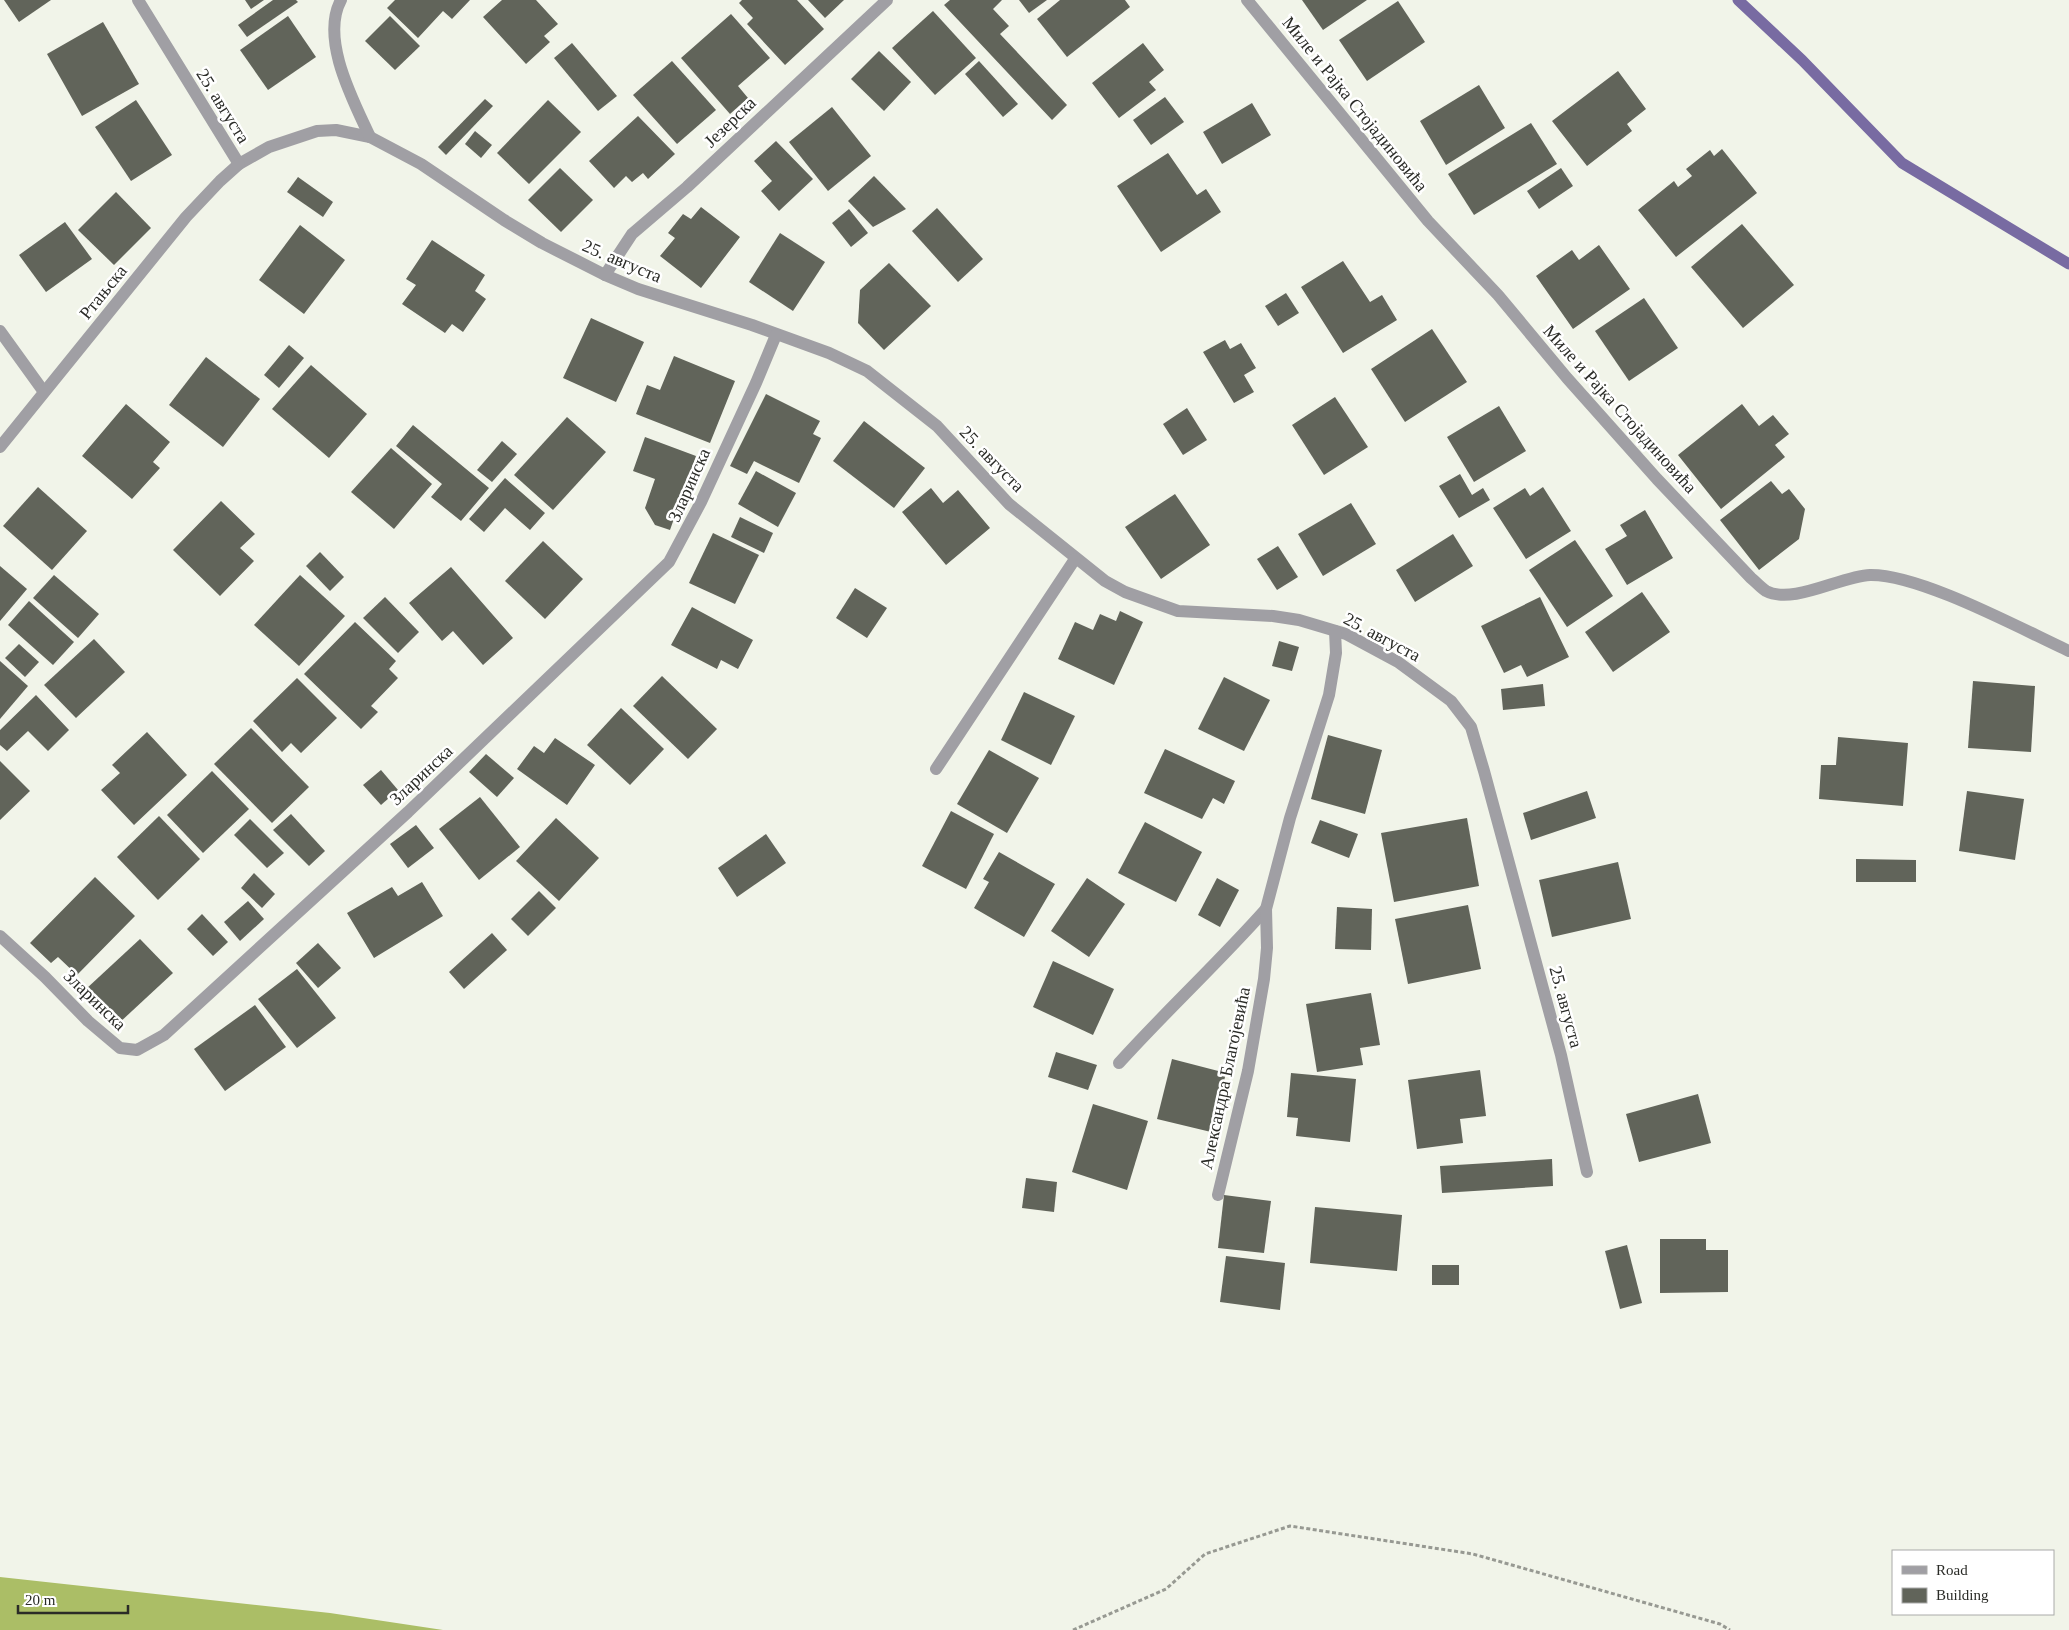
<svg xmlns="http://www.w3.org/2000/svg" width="2069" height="1630" font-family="'Times New Roman',serif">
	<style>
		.forest { fill: #abbe66 }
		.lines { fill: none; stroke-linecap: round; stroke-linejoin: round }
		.stream { stroke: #786ba2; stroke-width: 11 }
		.building { fill: #61645a }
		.path { stroke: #979992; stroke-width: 3; stroke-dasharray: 4 2.5; stroke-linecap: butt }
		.minor { stroke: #a09fa4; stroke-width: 12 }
		.labels { text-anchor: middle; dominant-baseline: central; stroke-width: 5; stroke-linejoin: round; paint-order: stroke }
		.street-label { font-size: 18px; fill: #2a2b27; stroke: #fff }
	</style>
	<rect width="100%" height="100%" fill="#f1f4e9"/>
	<polygon class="forest" points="0,1577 330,1613 443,1630 0,1630"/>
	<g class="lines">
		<polyline class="stream" points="1738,0 1802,60 1902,163 2069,264"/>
	</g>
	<g class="building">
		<polygon points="4,0 51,0 19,22"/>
		<polygon points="245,0 264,0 251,9"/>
		<polygon points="273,0 296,0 298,2 247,37 238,25"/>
		<polygon points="395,0 470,0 452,19 443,11 418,38 387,8"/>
		<polygon points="502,0 536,0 558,24 544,36 550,42 526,64 483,17"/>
		<polygon points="742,0 797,0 824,29 785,65 747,24 753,18 739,3"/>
		<polygon points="808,0 844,0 825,18"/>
		<polygon points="950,0 1002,0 993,9 1009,26 1000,34 1067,105 1052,120 944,5"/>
		<polygon points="1019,0 1047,0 1029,13"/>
		<polygon points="1060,0 1125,0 1130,7 1067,57 1037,19"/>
		<polygon points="1302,0 1367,0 1323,30"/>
		<polygon points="1398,1 1425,42 1367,81 1339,40"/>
		<polygon points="933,11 976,58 935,95 892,48"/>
		<polygon points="731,14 770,58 738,86 748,98 730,114 681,58"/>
		<polygon points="288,16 316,57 268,90 240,50"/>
		<polygon points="390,16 420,46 395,70 365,41"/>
		<polygon points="103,22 139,84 82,116 47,54"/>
		<polygon points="572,43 617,96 598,111 554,58"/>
		<polygon points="1143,43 1164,70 1149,82 1156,90 1119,118 1092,83"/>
		<polygon points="879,51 911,82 884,111 851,79"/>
		<polygon points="672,61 716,110 677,144 633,95"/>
		<polygon points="979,61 1018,104 1003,117 965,74"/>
		<polygon points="1618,71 1646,109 1627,124 1632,131 1587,166 1552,121"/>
		<polygon points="1479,85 1505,128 1446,165 1420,121"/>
		<polygon points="1165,97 1184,122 1151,145 1133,120"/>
		<polygon points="485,99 493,106 446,155 438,147"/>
		<polygon points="136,100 172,155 131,181 95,127"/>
		<polygon points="548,100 581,132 529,184 497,153"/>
		<polygon points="1252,103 1271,135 1222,164 1203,132"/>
		<polygon points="832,107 871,156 828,191 789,142"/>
		<polygon points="638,116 675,154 648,179 643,173 632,182 626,176 614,188 589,161"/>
		<polygon points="1531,123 1557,164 1474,215 1448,174"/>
		<polygon points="475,131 492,145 481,158 465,144"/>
		<polygon points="776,141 813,179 779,211 761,191 772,181 754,161"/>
		<polygon points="1722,149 1757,193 1676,257 1638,210 1674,181 1678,187 1692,176 1686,169 1710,150 1714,156"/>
		<polygon points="1168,153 1197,195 1206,189 1221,212 1161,252 1117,186"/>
		<polygon points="560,168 593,200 561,232 528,200"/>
		<polygon points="1561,168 1573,186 1539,209 1527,191"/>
		<polygon points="874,176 906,209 873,227 848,201"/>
		<polygon points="298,177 333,202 323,217 287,192"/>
		<polygon points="116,192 151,228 114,265 78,230"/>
		<polygon points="701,207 740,237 701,288 660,256 675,238 668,233 683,214 691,219"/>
		<polygon points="937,208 983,259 958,282 912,231"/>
		<polygon points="849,209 868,233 851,247 832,223"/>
		<polygon points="65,222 92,259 46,292 19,255"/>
		<polygon points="1742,224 1794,285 1743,328 1691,267"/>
		<polygon points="300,225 345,260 304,314 259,280"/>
		<polygon points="780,233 825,262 793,311 749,282"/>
		<polygon points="432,240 485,275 475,291 486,299 463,332 452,324 445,333 402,304 416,285 406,279"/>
		<polygon points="1599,245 1630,289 1573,329 1536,276 1572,250 1579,260"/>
		<polygon points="1343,261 1370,302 1382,295 1397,320 1343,353 1301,287"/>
		<polygon points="889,263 931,306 884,350 858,323 860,290"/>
		<polygon points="1286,293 1299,313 1278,326 1265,306"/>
		<polygon points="1644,298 1678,348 1629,381 1595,331"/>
		<polygon points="591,318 644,342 616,402 563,378"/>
		<polygon points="1432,329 1467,382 1405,422 1371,369"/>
		<polygon points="1225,340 1230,349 1241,343 1256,368 1244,375 1254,392 1234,403 1203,352"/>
		<polygon points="289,345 304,358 279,388 264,375"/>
		<polygon points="674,356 735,381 710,443 636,414 647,385 660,390"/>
		<polygon points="206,357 260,399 223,447 169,405"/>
		<polygon points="311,365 367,414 329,458 272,409"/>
		<polygon points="766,394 820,421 813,434 821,438 799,483 754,461 747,474 730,466"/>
		<polygon points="1335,397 1368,447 1324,475 1292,425"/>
		<polygon points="126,404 170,442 153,462 160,468 132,499 82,456"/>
		<polygon points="1742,404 1759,426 1773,415 1789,434 1775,445 1785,457 1721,509 1678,455"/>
		<polygon points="1499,406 1526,451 1474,482 1447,437"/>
		<polygon points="1187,408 1207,440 1183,455 1163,424"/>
		<polygon points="567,417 606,452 553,510 514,475"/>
		<polygon points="864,421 925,468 894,508 833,461"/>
		<polygon points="413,425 489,488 461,521 431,497 442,484 396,446"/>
		<polygon points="645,437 696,456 670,530 655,525 645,508 655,479 633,471"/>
		<polygon points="502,441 517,454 492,482 477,470"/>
		<polygon points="391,448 432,484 394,529 351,492"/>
		<polygon points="756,471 796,493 778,527 738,504"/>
		<polygon points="1460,474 1472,495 1483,488 1490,500 1459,518 1439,486"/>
		<polygon points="505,478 545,513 530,530 505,508 484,532 469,519"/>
		<polygon points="1771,481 1782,494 1789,489 1805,509 1799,539 1759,570 1720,520"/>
		<polygon points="38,487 87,531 52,570 3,526"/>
		<polygon points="1543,487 1571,531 1526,559 1493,508 1525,488 1530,496"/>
		<polygon points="931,488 943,503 958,490 990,528 946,565 902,512"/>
		<polygon points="1175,494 1210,545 1161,579 1125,527"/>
		<polygon points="221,501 255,534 240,548 254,561 220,596 173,550"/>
		<polygon points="1351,503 1376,544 1323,576 1298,534"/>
		<polygon points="1645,510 1673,558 1627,585 1605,549 1627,536 1620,525"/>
		<polygon points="740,517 773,533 764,553 731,537"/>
		<polygon points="713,533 759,555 735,604 689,583"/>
		<polygon points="1453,534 1473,566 1415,602 1396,570"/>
		<polygon points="1575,540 1613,596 1567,627 1529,570"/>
		<polygon points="543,541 583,579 545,619 505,581"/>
		<polygon points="1278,546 1298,577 1277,590 1257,559"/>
		<polygon points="320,552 344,577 330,591 306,566"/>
		<polygon points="0,566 27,589 0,621"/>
		<polygon points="451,567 513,638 483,665 453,631 442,641 409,603"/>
		<polygon points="54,575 99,614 78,638 33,598"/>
		<polygon points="300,575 345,616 299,666 254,625"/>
		<polygon points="855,588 887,608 867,638 836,618"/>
		<polygon points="1642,592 1670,632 1613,672 1585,632"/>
		<polygon points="385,597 419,632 398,653 363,618"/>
		<polygon points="1540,597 1569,657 1527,677 1521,665 1504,673 1481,626"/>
		<polygon points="29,601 74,642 53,665 8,625"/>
		<polygon points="692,607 753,640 738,669 721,660 717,669 671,645"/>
		<polygon points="1120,611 1143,622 1114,685 1058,659 1075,622 1093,630 1100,614 1116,621"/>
		<polygon points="355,622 396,661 389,669 398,678 371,706 378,712 361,729 304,674"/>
		<polygon points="94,639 125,672 76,718 44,685"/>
		<polygon points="1279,641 1299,647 1292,671 1272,666"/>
		<polygon points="19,644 39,662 25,677 5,658"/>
		<polygon points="0,661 28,686 0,719"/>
		<polygon points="662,676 717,729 688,759 633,706"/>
		<polygon points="1224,677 1270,700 1244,751 1198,729"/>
		<polygon points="297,678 337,718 301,753 291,743 282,752 253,721"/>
		<polygon points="1973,681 2035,686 2031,752 1968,748"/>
		<polygon points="1543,684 1545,706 1503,710 1501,689"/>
		<polygon points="1024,692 1075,716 1051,765 1001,740"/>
		<polygon points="36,695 69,730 48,751 28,731 7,751 0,745 0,730"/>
		<polygon points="621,708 664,749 630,785 587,745"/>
		<polygon points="251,728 309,787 272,823 214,764"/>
		<polygon points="147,732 187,775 134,825 101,790 120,773 112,765"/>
		<polygon points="1328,735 1382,750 1365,814 1311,799"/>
		<polygon points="1838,737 1908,743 1903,806 1819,799 1821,765 1836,765"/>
		<polygon points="555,738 595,765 567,805 517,769 534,746 544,753"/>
		<polygon points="1165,749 1235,781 1224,804 1213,798 1202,819 1144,793"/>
		<polygon points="989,750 1039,778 1007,833 957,804"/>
		<polygon points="486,754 514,778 497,797 469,772"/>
		<polygon points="0,761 30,791 0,820"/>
		<polygon points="381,770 398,790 381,805 363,785"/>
		<polygon points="212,771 249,809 203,853 167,815"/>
		<polygon points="1587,791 1596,818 1531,840 1523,813"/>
		<polygon points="1967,791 2024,799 2015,860 1959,851"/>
		<polygon points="480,797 520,847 479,880 439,829"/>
		<polygon points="951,811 994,834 966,889 922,866"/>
		<polygon points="291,814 325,851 309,866 273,830"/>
		<polygon points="159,816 200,859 158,900 117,857"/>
		<polygon points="556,818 599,858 559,901 516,861"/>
		<polygon points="1467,818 1479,886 1394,902 1381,833"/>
		<polygon points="250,819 284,853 267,868 234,835"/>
		<polygon points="1320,820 1358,834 1349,858 1311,843"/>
		<polygon points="1145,822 1202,852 1176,902 1118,873"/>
		<polygon points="416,825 434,848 408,868 390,844"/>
		<polygon points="766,834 786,863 737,897 718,868"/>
		<polygon points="999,852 1055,884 1024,937 974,908 989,882 983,879"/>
		<polygon points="1856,859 1916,860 1916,882 1856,882"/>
		<polygon points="1618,862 1631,919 1552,937 1539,880"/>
		<polygon points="254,873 275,894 262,908 241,888"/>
		<polygon points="95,877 135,916 77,975 58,957 51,963 30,943"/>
		<polygon points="1087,878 1125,904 1089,957 1051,931"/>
		<polygon points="1217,878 1239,890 1220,927 1198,915"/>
		<polygon points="422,882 443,916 374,958 347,913 392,887 398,896"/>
		<polygon points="539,891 556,908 528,936 511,919"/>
		<polygon points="248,901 264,919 240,941 224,922"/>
		<polygon points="1468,905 1481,969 1408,984 1395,919"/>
		<polygon points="1337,907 1372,909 1371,950 1335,949"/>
		<polygon points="202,914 228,942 213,956 187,929"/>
		<polygon points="492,933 507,950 464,989 449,972"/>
		<polygon points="140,939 173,973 118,1024 86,989"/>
		<polygon points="318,943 341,968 318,988 296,963"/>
		<polygon points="1053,961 1114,989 1093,1035 1033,1007"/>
		<polygon points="297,969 336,1018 297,1048 258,999"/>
		<polygon points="1371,993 1380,1045 1360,1048 1363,1065 1317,1072 1306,1004"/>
		<polygon points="255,1005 286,1047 225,1091 194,1049"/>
		<polygon points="1056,1052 1097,1065 1088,1090 1048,1077"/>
		<polygon points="1172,1059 1226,1073 1211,1132 1157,1119"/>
		<polygon points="1480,1070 1486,1116 1460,1119 1463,1143 1417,1149 1408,1080"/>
		<polygon points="1291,1073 1356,1079 1350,1142 1296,1136 1298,1118 1287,1117"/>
		<polygon points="1698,1094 1711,1143 1639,1162 1626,1114"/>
		<polygon points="1093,1104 1148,1121 1127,1190 1072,1172"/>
		<polygon points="1552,1159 1553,1186 1442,1193 1440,1166"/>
		<polygon points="1026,1178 1057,1182 1054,1212 1022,1208"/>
		<polygon points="1224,1195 1271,1201 1264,1253 1218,1248"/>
		<polygon points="1315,1207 1402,1215 1397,1271 1310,1263"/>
		<polygon points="1660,1239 1706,1239 1706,1250 1728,1250 1728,1292 1660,1293"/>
		<polygon points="1627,1245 1642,1303 1620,1309 1605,1251"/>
		<polygon points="1226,1256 1285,1263 1280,1310 1220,1302"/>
		<rect x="1432" y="1265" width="27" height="20"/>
	</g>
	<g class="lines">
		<polyline class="path" points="1073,1630 1166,1589 1205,1554 1290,1526 1473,1554 1720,1624 1730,1630"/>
		<g class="minor">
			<polyline points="138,0 239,164 269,147 317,131 336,130 370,137 421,164 504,220 542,243 605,275 638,289 752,325 829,353 867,371 937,426 1009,504 1105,581 1125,592 1178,611 1273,616 1299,620 1346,634 1398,662 1451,701 1471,727 1484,771 1561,1055 1587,1172"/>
			<path d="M 341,0 C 320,39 353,100 370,137"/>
			<path d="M 1247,0 L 1428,221 L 1498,295 L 1567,378 L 1657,479 L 1751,578 C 1756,582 1761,588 1766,591 C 1793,605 1841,576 1870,575 C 1920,574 2021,629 2069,651"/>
			<polyline points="605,275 632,234 687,187 887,0"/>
			<polyline points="0,331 44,392"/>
			<polyline points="0,447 186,217 220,181 239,164"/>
			<polyline points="936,769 1075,559"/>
			<polyline points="0,936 45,977 88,1021 120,1048 137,1050 164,1035 408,812 669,562 701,502 756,383 776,335"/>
			<path d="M 1119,1063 C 1167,1010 1219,962 1266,909"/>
			<polyline points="1218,1195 1248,1071 1264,979 1267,948 1266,909 1290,818 1329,695 1336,653 1335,631"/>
		</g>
	</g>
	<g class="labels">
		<g class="street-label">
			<text transform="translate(1355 104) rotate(51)">Миле и Рајка Стојадиновића</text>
			<text transform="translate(223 106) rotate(58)">25. августа</text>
			<text transform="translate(730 122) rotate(-44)">Језерска</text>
			<text transform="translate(622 261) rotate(23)">25. августа</text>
			<text transform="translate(103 292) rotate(-51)">Ртањска</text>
			<text transform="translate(1620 409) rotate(48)">Миле и Рајка Стојадиновића</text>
			<text transform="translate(992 459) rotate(46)">25. августа</text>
			<text transform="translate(689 485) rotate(-66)">Зларинска</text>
			<text transform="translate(1382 637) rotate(28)">25. августа</text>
			<text transform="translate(421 775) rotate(-43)">Зларинска</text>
			<text transform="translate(95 1000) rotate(44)">Зларинска</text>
			<text transform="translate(1566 1007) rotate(75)">25. августа</text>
			<text transform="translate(1225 1078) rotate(-78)">Александра Благојевића</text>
		</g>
	</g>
	<rect x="1892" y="1550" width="162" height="65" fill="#ffffff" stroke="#aaaaa9"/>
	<rect x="1902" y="1566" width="25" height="8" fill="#a09fa4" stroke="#aaaaa9"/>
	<text x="1936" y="1575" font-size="15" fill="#2a2b27">Road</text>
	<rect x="1902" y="1588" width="25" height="15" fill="#61645a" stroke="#aaaaa9"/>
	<text x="1936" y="1600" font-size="15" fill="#2a2b27">Building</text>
	<path d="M18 1605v8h110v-8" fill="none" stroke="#2a2b27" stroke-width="2.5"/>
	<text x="25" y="1605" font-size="15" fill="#2a2b27" stroke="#ffffff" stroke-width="4" paint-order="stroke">20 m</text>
</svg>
